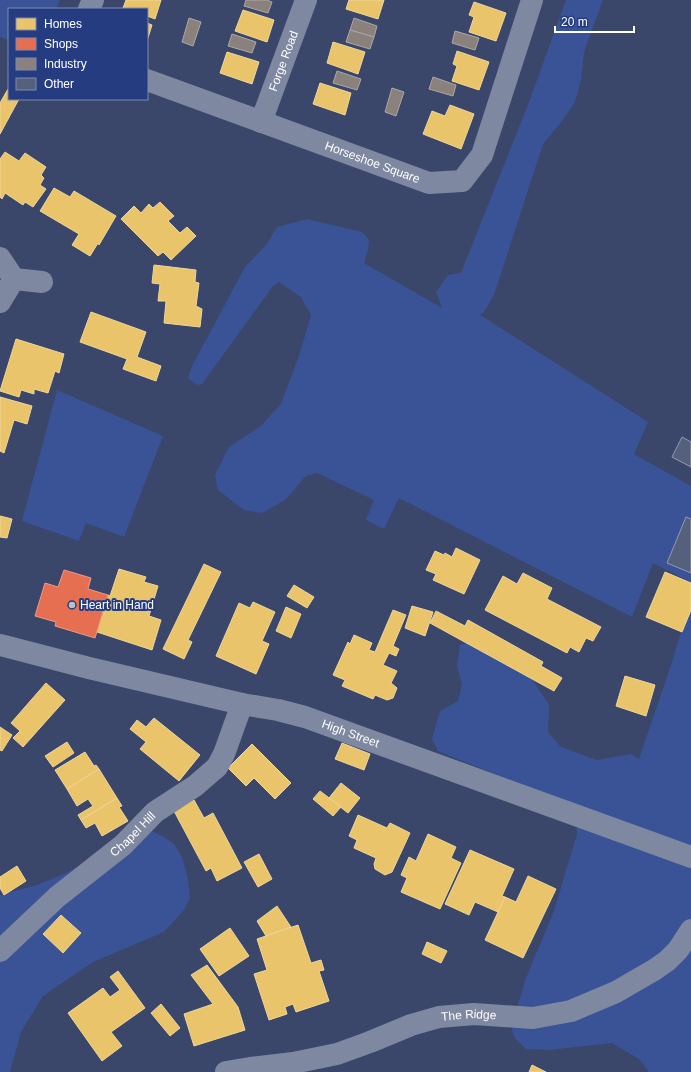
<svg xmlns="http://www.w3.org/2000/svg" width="691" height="1072" font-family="Helvetica,sans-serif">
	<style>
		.green { fill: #395396 }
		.homes { fill: #e9c46a; stroke: #f0d697 }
		.shops { fill: #e76f51; stroke: #ee9a85 }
		.industry { fill: #8a817c; stroke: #ada7a3 }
		.building { fill: #55607c; stroke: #939bb0 }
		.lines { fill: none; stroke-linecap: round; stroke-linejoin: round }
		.minor { stroke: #7f88a1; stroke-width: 22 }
		.poi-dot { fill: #babfcb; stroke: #253d80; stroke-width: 1.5 }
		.labels { text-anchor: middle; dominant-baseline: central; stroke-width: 4; stroke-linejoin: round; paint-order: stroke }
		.street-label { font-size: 12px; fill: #fff; stroke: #253d80 }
		.poi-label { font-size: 12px; fill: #fff; stroke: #253d80; text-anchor: start }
	</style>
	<rect width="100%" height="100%" fill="#3a476b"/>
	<g class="green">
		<polygon points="0,0 60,0 56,9 9,9 9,40 0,37"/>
		<polygon points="566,0 603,0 584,52 581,80 575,102 562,121 543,144 494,295 484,312 480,315 648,422 634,454 691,486 691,582 653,563 632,617 399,498 384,529 366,520 374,500 317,473 306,476 285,500 262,513 244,510 218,490 215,475 229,447 261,426 281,404 299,356 311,315 301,297 279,282 273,286 202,384 197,385 188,378 192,366 245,267 266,245 277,227 307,219 362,232 369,240 368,250 364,263 442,308 436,292 448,275 461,273 529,102"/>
		<polygon points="57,390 163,436 124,537 86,523 79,541 22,521"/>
		<polygon points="691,599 691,1072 649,1072 639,1059 612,1043 549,1050 526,1049 515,1038 512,1031 515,1014 526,978 554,911 577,834 576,811 564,802 438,751 432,739 440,711 458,701 462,684 457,666 460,645 471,641 496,652 532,679 549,705 548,732 561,747 597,760 631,754 639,759 672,662"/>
		<polygon points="152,831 164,837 174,844 182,857 188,879 190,898 184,910 164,932 93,962 43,996 21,1032 10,1072 0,1072 0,895 37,885 64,874 96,857 128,832"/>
	</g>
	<g class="homes">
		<polygon points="126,0 161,0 155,19 147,16 147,9 123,8"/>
		<polygon points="349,0 384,0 378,19 346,9"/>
		<polygon points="474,2 506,13 496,41 469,32 474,17 469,15"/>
		<polygon points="243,10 274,20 267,42 235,31"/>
		<polygon points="147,23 152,25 147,41"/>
		<polygon points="333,42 365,52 358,74 327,63"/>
		<polygon points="457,51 489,62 479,90 452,81 457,66 453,64"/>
		<polygon points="227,52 259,62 252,84 220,73"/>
		<polygon points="320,83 351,93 345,115 313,104"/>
		<polygon points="8,89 9,89 9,99 19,99 0,134 0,103"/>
		<polygon points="450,105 474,114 461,149 423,134 432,111 445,116"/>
		<polygon points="5,152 19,161 25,153 46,167 41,175 44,178 40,185 46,189 33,207 25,202 23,205 5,193 2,199 0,197 0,159"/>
		<polygon points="54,188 70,197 74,191 116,216 99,245 98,243 90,256 72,245 79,234 40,211"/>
		<polygon points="160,202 174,216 168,221 180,233 187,227 196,236 171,260 163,252 158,256 121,219 134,206 141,213 149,204 153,208"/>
		<polygon points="154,265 196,270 195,282 199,283 196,306 202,309 200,327 164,323 166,301 158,301 160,284 152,283"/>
		<polygon points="91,312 146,332 137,357 161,366 156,381 123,369 127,359 80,342"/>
		<polygon points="16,339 64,354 59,373 55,371 48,393 34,389 34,394 21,390 19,397 0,391"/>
		<polygon points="0,397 32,406 27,424 14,420 4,453 0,451"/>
		<polygon points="0,516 12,519 7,538 0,537"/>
		<polygon points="456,548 480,560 464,594 433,580 436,574 426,570 435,551 444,555 445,553 452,557"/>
		<polygon points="204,564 221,572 188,640 192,642 184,659 163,649"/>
		<polygon points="119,569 146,577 144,582 158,586 149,616 161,620 152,650 97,632 108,595 110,596"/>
		<polygon points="665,572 691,583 691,610 682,632 646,617"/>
		<polygon points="523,573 552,588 547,599 601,627 593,641 586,638 579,652 570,647 567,653 485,610 503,576 517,584"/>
		<polygon points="294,585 314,597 307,608 287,596"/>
		<polygon points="253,602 275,612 262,641 269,644 256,674 216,656 239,603 250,608"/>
		<polygon points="412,606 433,612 425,636 405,628"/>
		<polygon points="286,607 301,614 291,638 276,631"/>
		<polygon points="393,610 406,615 393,646 399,649 396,656 389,653 383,665 397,671 391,683 397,688 393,698 387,700 375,695 373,699 342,686 345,680 333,675 348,642 350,644 354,635 372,643 369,650 375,652"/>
		<polygon points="436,611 465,626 468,620 543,662 541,666 562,678 554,691 430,623"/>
		<polygon points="625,676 655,685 646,716 616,706"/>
		<polygon points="46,683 65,700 23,747 13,738 20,731 11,723"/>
		<polygon points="154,718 200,755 179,781 140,749 146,742 130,729 137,720 146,727"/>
		<polygon points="0,727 12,735 2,751 0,750"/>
		<polygon points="67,742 74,753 53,767 45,756"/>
		<polygon points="342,743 370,754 364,770 335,759"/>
		<polygon points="252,744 291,783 275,799 254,778 246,786 228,768"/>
		<polygon points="85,752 94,766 96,765 99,769 67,789 55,770"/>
		<polygon points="99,769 117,798 81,820 78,815 93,806 88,799 77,806 67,789"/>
		<polygon points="341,783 360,798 348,813 329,798"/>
		<polygon points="320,791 341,807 333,816 313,799"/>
		<polygon points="117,798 122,806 119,807 128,821 102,836 95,823 86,828 81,820"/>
		<polygon points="194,800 204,818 213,813 242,868 217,881 211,868 206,871 174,811"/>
		<polygon points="358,815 387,828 390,823 410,833 392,872 385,875 375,869 374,864 376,858 354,848 357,840 349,836"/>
		<polygon points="428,834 456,847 451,858 461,863 440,909 401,892 407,878 401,875 409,857 416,861"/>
		<polygon points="470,850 514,869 502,896 505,897 498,912 475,902 469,915 445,904"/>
		<polygon points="259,854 272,879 258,887 244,862"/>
		<polygon points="17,866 26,881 4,895 0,888 0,877"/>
		<polygon points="528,876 556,889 523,958 485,940 505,897 516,902"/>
		<polygon points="277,906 291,927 266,936 257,921"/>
		<polygon points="61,915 81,933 63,953 43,934"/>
		<polygon points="298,925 311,963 321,960 324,970 319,971 329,1001 296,1012 293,1004 285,1007 287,1014 269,1020 254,974 267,970 257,939"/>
		<polygon points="230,928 249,956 219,976 200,949"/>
		<polygon points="427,942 447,951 441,963 422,954"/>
		<polygon points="207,965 238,1007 245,1030 194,1046 184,1014 213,1004 191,975"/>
		<polygon points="118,971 145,1008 111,1032 122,1046 102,1061 68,1013 103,988 110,997 120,990 110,977"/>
		<polygon points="161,1004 180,1028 170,1036 151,1013"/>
		<polygon points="532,1065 546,1072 529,1072"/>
	</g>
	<polygon class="shops" points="64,570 91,578 88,589 108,595 95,638 55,626 56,622 35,616 45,583 58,587"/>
	<g class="industry">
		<polygon points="246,0 267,0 272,2 268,13 244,6"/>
		<polygon points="189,18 201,22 193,46 182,42"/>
		<polygon points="354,18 377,26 374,37 350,30"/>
		<polygon points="350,30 374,37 370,49 346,42"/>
		<polygon points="455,31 479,38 475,50 452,43"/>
		<polygon points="232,34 256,42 252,53 228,46"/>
		<polygon points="337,71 361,79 357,90 333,83"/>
		<polygon points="433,77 456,85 453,96 429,89"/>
		<polygon points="392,88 404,92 396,116 385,112"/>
	</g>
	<g class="building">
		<polygon points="682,437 691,442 691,467 672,457"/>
		<polygon points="686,517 691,519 691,573 667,563"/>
	</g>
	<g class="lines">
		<g class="minor">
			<polyline points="89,9 93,0"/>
			<path id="s1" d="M 147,80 L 429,183 L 462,181 L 482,155 L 532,0"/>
			<path id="s2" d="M 261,122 L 306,0"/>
			<polyline points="0,258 14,279 42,282"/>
			<polyline points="0,302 14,279"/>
			<path id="s3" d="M 0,645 L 89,668 L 242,704 L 278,710 L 305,717 L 691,857"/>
			<path id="s4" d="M 0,951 L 57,897 L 123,845 L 155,812 L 195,786 L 217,767 L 224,754 L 242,704"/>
			<path id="s5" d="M 226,1072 L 250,1068 L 293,1063 L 337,1054 L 370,1042 L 411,1025 L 439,1017 L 474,1014 L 533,1018 L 571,1011 L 616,992 L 654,970 L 667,961 L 678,950 L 691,930"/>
		</g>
	</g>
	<circle class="poi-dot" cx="72" cy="605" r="4"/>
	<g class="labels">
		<g class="street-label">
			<text stroke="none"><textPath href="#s2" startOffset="65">Forge Road</textPath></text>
			<text stroke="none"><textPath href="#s1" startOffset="240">Horseshoe Square</textPath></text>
			<text stroke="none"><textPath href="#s3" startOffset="362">High Street</textPath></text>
			<text stroke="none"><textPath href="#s4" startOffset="177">Chapel Hill</textPath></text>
			<text stroke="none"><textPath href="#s5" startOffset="251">The Ridge</textPath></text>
		</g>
		<g class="poi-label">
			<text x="80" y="605">Heart in Hand</text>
		</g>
	</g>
	<rect x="8" y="8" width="140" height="92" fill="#253d80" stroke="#7c8bb3"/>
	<rect x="16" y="18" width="20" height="12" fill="#e9c46a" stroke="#7c8bb3"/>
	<text x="44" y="28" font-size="12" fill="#ffffff">Homes</text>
	<rect x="16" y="38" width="20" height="12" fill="#e76f51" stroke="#7c8bb3"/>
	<text x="44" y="48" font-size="12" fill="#ffffff">Shops</text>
	<rect x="16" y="58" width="20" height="12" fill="#8a817c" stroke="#7c8bb3"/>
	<text x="44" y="68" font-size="12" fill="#ffffff">Industry</text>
	<rect x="16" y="78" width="20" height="12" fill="#55607c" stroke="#7c8bb3"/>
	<text x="44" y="88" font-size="12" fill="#ffffff">Other</text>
	<path d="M555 26v6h79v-6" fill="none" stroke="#ffffff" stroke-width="2"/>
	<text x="561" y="26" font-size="12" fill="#ffffff" stroke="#253d80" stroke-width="3" paint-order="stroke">20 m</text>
</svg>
